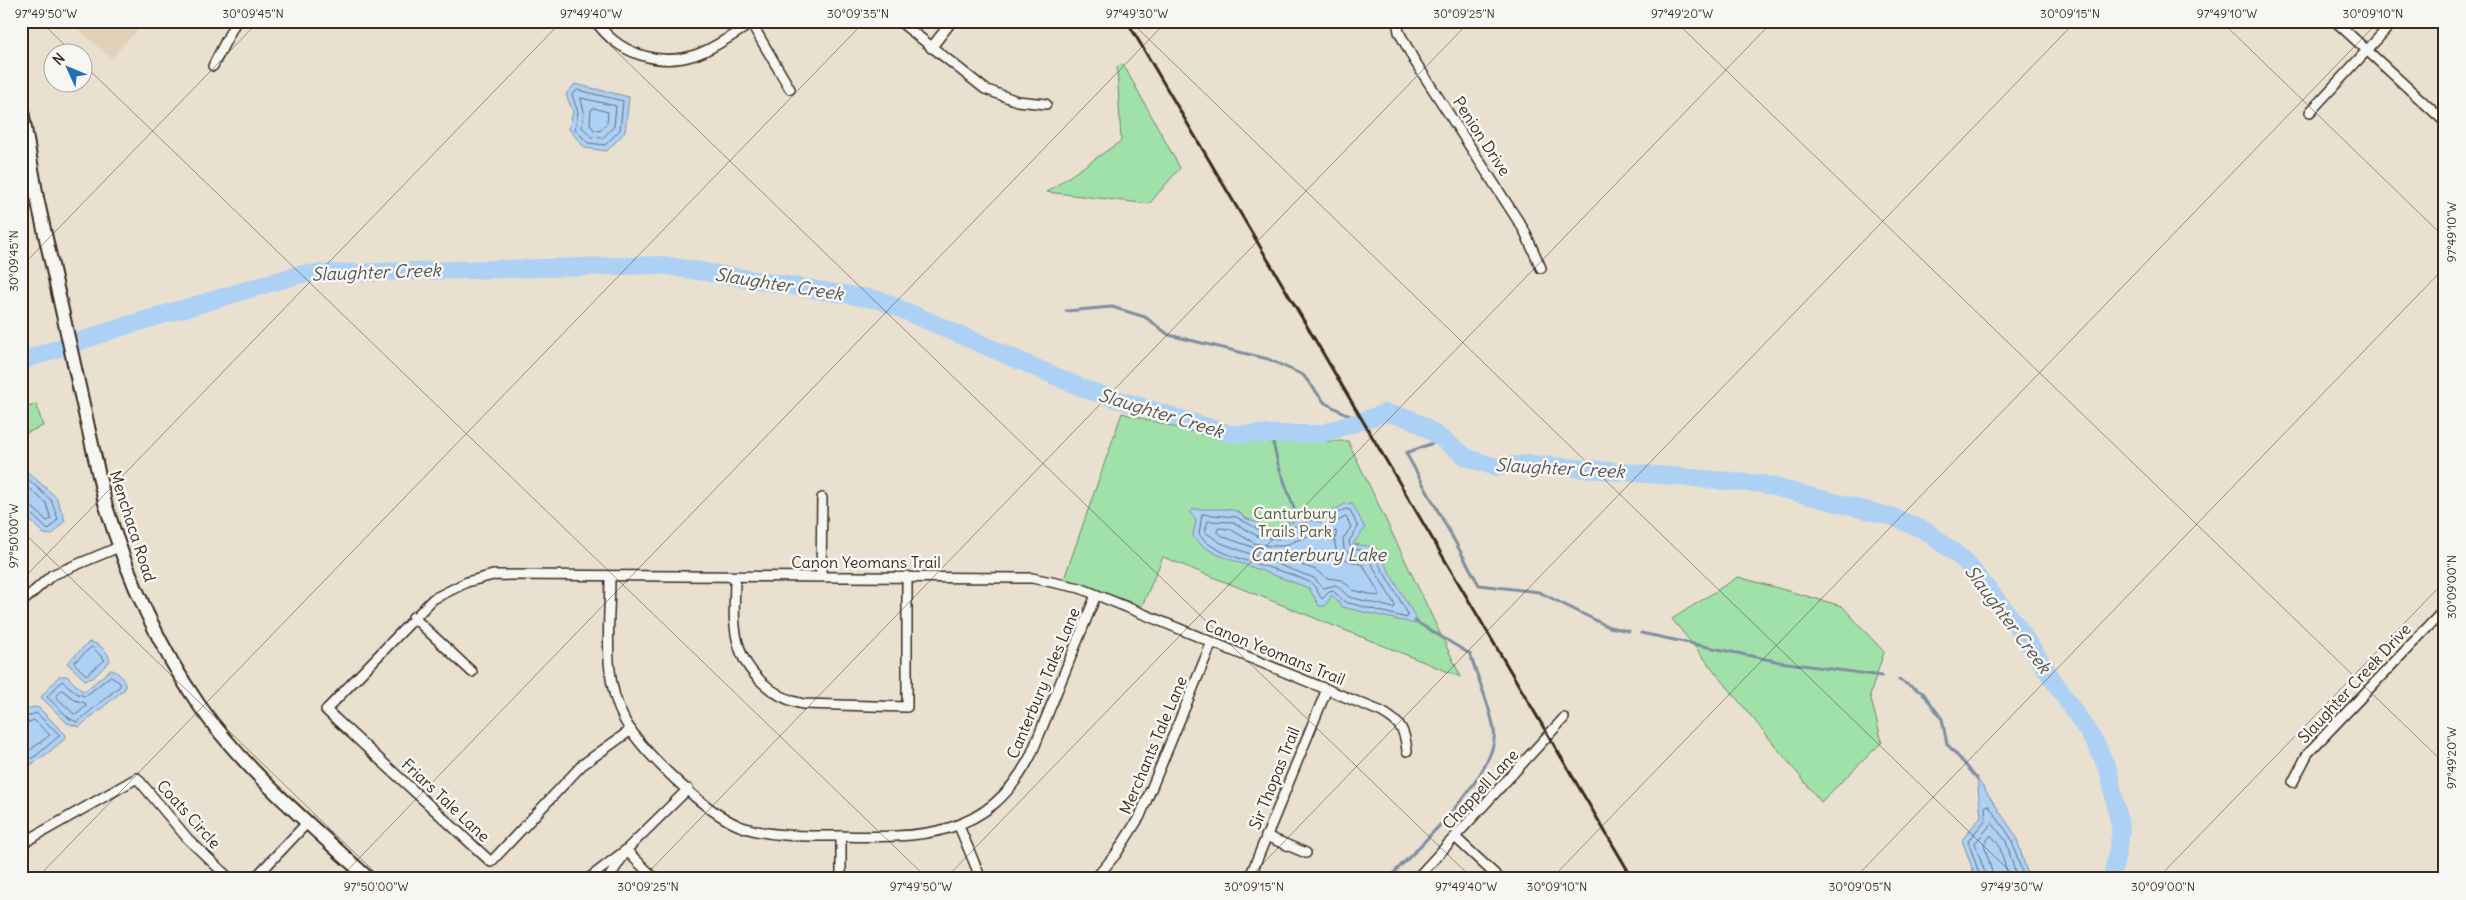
<svg xmlns="http://www.w3.org/2000/svg" width="2466" height="900" font-family="Delius,sans-serif">
	<style>
		.built { fill: #e0d1b8 }
		.green { fill: #a0e1aa; stroke: #6e8664 }
		.water { fill: #add0f5; stroke: #7f8e9f }
		.lines { fill: none; stroke-linecap: round; stroke-linejoin: round }
		.shore { stroke: #696c74; stroke-width: 1 }
		.stream { stroke: #7f8e9f; stroke-width: 3 }
		.river { stroke: #add0f5; stroke-width: 18 }
		.minor-casing { stroke: #3b2a1e; stroke-width: 12 }
		.secondary-casing { stroke: #3b2a1e; stroke-width: 16 }
		.minor { stroke: #f6f6f2; stroke-width: 9 }
		.secondary { stroke: #f6f6f2; stroke-width: 12 }
		.rail { stroke: #3b2a1e; stroke-width: 3 }
		.ticks { fill: none; stroke: #3b2a1e; stroke-width: 1; stroke-opacity: 0.45 }
		.labels { text-anchor: middle; dominant-baseline: central; stroke-width: 5; stroke-linejoin: round; paint-order: stroke }
		.street-label { font-size: 16px; fill: #3b2a1e; stroke: #f6f6f2 }
		.park-label { font-size: 16px; fill: #545841; stroke: #f6f6f2 }
		.water-label { font-size: 18px; font-style: italic; fill: #585454; stroke: #f6f6f2 }
		.neatline { fill: none; stroke: #3b2a1e; stroke-width: 2 }
		.ticks-label { font-size: 12px; text-anchor: middle; fill: #3b2a1e }
	</style>
	<rect width="100%" height="100%" fill="#e9e0d0"/>
	<filter id="ink" filterUnits="userSpaceOnUse"><feTurbulence type="fractalNoise" baseFrequency=".02" numOctaves="2"/><feDisplacementMap in="SourceGraphic" scale="10" xChannelSelector="R" yChannelSelector="G"/><feConvolveMatrix kernelMatrix="1 2 1 2 8 2 1 2 1" color-interpolation-filters="sRGB"/></filter>
	<g filter="url(#ink)">
		<polygon class="built" points="68,21 146,21 111,58"/>
		<g class="green">
			<polygon points="1123,64 1180,168 1149,204 1047,192 1121,141 1117,67"/>
			<polygon points="36,404 43,426 21,435 21,410"/>
			<polygon points="1122,413 1230,442 1348,441 1461,677 1163,557 1142,606 1064,579"/>
			<polygon points="1738,577 1842,606 1884,652 1870,695 1882,742 1821,802 1672,619"/>
		</g>
		<g class="water">
			<polygon points="575,84 629,97 625,132 607,151 585,148 569,129 573,112 566,94"/>
			<polygon points="21,466 56,497 65,520 52,535 44,534 21,512"/>
			<polygon points="1352,503 1365,528 1353,544 1375,547 1417,620 1416,624 1342,607 1332,595 1325,606 1319,606 1309,588 1216,554 1200,544 1193,536 1196,520 1190,513 1193,509 1229,509 1239,512 1245,518 1270,528 1279,527 1313,514 1319,518 1345,504"/>
			<path d="M 89,642 C 98,642 109,652 110,661 L 93,678 L 85,680 L 67,663 Z"/>
			<path d="M 110,670 C 118,670 127,681 125,689 L 79,727 L 67,723 L 41,697 L 59,676 L 67,676 L 81,690 L 85,691 Z"/>
			<polygon points="34,707 39,708 66,735 65,739 40,759 21,771 21,716 27,709"/>
			<polygon points="1977,778 2016,836 2029,879 1976,879 1962,840 1981,816"/>
		</g>
		<g class="lines">
			<g class="shore">
				<polygon points="578,90 623,101 620,130 605,145 588,143 575,129 578,112 572,95"/>
				<polygon points="581,98 616,106 614,126 603,138 591,137 582,127 584,112"/>
				<polygon points="594,108 608,112 607,123 600,131 594,130 590,124 591,110"/>
				<polyline points="21,473 51,500 58,519 48,530 27,510 21,509"/>
				<polyline points="21,481 46,503 51,519 47,521 30,505 21,503"/>
				<path d="M 1346,509 L 1350,510 L 1358,527 L 1349,541 L 1350,546 L 1353,549 L 1372,552 L 1408,614 L 1407,618 L 1345,602 L 1333,591 L 1329,592 L 1322,599 C 1318,594 1316,586 1311,583 C 1283,567 1216,560 1199,534 L 1202,514 L 1236,517 L 1258,529 L 1270,533 L 1280,532 L 1311,520 L 1321,522 Z"/>
				<polygon points="1346,517 1351,527 1343,539 1344,549 1350,554 1368,558 1395,605 1394,608 1349,597 1336,585 1323,588 1314,578 1221,543 1205,532 1208,521 1233,522 1257,536 1278,539 1310,527 1322,529"/>
				<path d="M 1219,528 L 1230,529 L 1254,543 L 1270,546 L 1283,546 L 1310,535 L 1322,536 L 1336,531 C 1337,535 1335,537 1335,542 C 1335,560 1351,561 1363,565 L 1380,595 L 1377,596 L 1353,590 L 1342,580 L 1326,578 L 1316,570 L 1224,537 L 1217,532 Z"/>
				<polygon points="92,647 105,660 86,675 74,663"/>
				<polygon points="111,676 120,683 120,686 77,722 70,719 47,697 62,681 78,694 85,696"/>
				<polygon points="62,690 75,700 85,703 86,706 77,714 74,714 56,697"/>
				<polyline points="21,719 36,713 60,735 37,755 21,765"/>
				<polyline points="21,725 34,720 50,735 21,757"/>
				<polyline points="1981,879 1968,841 1986,819 1985,807 1988,805 2011,838 2024,879"/>
				<polyline points="1987,879 1975,843 1992,823 2006,841 2017,879"/>
				<polyline points="1994,879 1984,844 1991,835 1999,845 2009,879"/>
			</g>
			<g class="stream">
				<polyline points="1066,311 1112,307 1145,317 1169,335 1268,359 1303,375 1325,403 1360,421"/>
				<polyline points="1271,434 1278,464 1296,514"/>
				<polyline points="1441,440 1406,453 1479,585 1539,592 1609,627 1629,631"/>
				<polyline points="1641,633 1780,662 1882,676"/>
				<polyline points="1899,680 1923,693 1942,719 1947,744 1977,778"/>
				<path d="M 1388,879 C 1416,849 1501,772 1494,730 C 1490,705 1478,679 1470,654 L 1415,621"/>
			</g>
			<polyline class="river" points="21,361 125,326 301,274 661,265 880,300 1087,390 1231,434 1321,434 1385,413 1408,418 1425,427 1468,458 1496,467 1529,464 1762,484 1893,517 1926,531 1964,560 2013,620 2096,744 2109,772 2121,831 2112,879"/>
			<defs>
				<g id="minor">
					<path d="M 596,21 C 617,53 658,67 695,55 C 716,48 736,32 756,21"/>
					<polyline points="750,21 790,89"/>
					<polyline points="899,21 985,89 1017,101 1046,104"/>
					<polyline points="1397,21 1399,32 1414,60 1524,230 1541,268"/>
					<polyline points="2335,21 2445,122"/>
					<polyline points="931,48 952,21"/>
					<polyline points="213,66 236,21"/>
					<polyline points="2310,112 2394,21"/>
					<path d="M 610,576 C 610,623 601,678 625,721 C 644,754 707,814 742,827 C 772,837 804,836 836,836 C 919,838 988,840 1031,755 L 1096,595"/>
					<polyline points="821,576 822,498"/>
					<path d="M 735,577 C 735,599 732,621 738,643 C 745,672 773,698 803,704 L 907,707 L 907,576"/>
					<polyline points="21,603 52,575 119,547"/>
					<polyline points="413,617 472,672"/>
					<path d="M 631,730 L 582,765 L 491,862 L 326,710 L 433,599 L 467,582 L 493,575 L 1032,578 L 1080,588 L 1382,712 C 1401,723 1405,730 1407,751"/>
					<polyline points="2293,782 2308,753 2445,609"/>
					<polyline points="959,826 981,879"/>
					<polyline points="841,836 841,879"/>
					<polyline points="1266,836 1306,853"/>
					<polyline points="1455,837 1500,879"/>
					<polyline points="21,844 137,778 188,839 230,879"/>
					<polyline points="626,850 655,879"/>
					<polyline points="254,879 308,822"/>
					<polyline points="588,879 626,850 688,789"/>
					<polyline points="608,879 625,853"/>
					<polyline points="1095,879 1116,854 1140,816 1212,642"/>
					<polyline points="1249,879 1327,689"/>
					<polyline points="1416,879 1564,718"/>
				</g>
				<path id="secondary" d="M 21,105 L 37,198 L 105,503 C 127,575 156,643 199,705 C 246,772 310,824 369,879"/>
			</defs>
			<use href="#minor" class="minor-casing"/>
			<use href="#secondary" class="secondary-casing"/>
			<use href="#minor" class="minor"/>
			<use href="#secondary" class="secondary"/>
			<polyline class="rail" points="1127,21 1633,879"/>
		</g>
	</g>
	<path class="ticks" d="M 40,21 L 72,52M 585,21 L 1473,879M 1130,21 L 2018,879M 1675,21 L 2445,764M 2221,21 L 2445,238M 82,63 L 928,879M 21,267 L 259,21M 21,530 L 382,879M 21,581 L 562,21M 36,879 L 865,21M 339,879 L 1167,21M 642,879 L 1470,21M 945,879 L 1773,21M 1248,879 L 2076,21M 1551,879 L 2379,21M 1854,879 L 2445,267M 2157,879 L 2445,581"/>
	<g class="labels">
		<g class="street-label">
			<text transform="translate(1482 136) rotate(57)">Penion Drive</text>
			<text transform="translate(133 526) rotate(72)">Menchaca Road</text>
			<text x="866" y="562">Canon Yeomans Trail</text>
			<text transform="translate(1275 652) rotate(22)">Canon Yeomans Trail</text>
			<text transform="translate(1043 683) rotate(-67)">Canterbury Tales Lane</text>
			<text transform="translate(2354 683) rotate(-47)">Slaughter Creek Drive</text>
			<text transform="translate(1153 745) rotate(-67)">Merchants Tale Lane</text>
			<text transform="translate(1274 778) rotate(-68)">Sir Thopas Trail</text>
			<text transform="translate(1480 789) rotate(-47)">Chappell Lane</text>
			<text transform="translate(446 800) rotate(43)">Friars Tale Lane</text>
			<text transform="translate(189 814) rotate(48)">Coats Circle</text>
		</g>
		<g class="park-label">
			<text x="1295" y="513">Canturbury<tspan x="1295" dy="18">Trails Park</tspan></text>
		</g>
		<g class="water-label">
			<text transform="translate(376 272) rotate(-2)">Slaughter Creek</text>
			<text transform="translate(779 284) rotate(9)">Slaughter Creek</text>
			<text transform="translate(1161 413) rotate(17)">Slaughter Creek</text>
			<text transform="translate(1560 468) rotate(3)">Slaughter Creek</text>
			<text x="1318" y="554">Canterbury Lake</text>
			<text transform="translate(2008 619) rotate(53)">Slaughter Creek</text>
		</g>
	</g>
	<rect width="2466" height="900" fill="none" stroke="#f6f6f2" stroke-width="55"/>
	<g transform="translate(68 68) rotate(314)"><circle r="24" fill="#f6f6f2" stroke="#aba49d"/>
	<path d="M0-4L9 19L0 12L-9 19Z" fill="#1f6fb2"/>
	<text y="-8" font-size="14" font-weight="bold" text-anchor="middle" fill="#3b2a1e">N</text>
	</g>
	<rect x="28" y="28" width="2410" height="844" class="neatline"/>
	<g class="ticks-label">
		<text x="46" y="18">97°49'50"W</text>
		<text x="253" y="18">30°09'45"N</text>
		<text x="591" y="18">97°49'40"W</text>
		<text x="858" y="18">30°09'35"N</text>
		<text x="1137" y="18">97°49'30"W</text>
		<text x="1464" y="18">30°09'25"N</text>
		<text x="1682" y="18">97°49'20"W</text>
		<text x="2070" y="18">30°09'15"N</text>
		<text x="2227" y="18">97°49'10"W</text>
		<text x="2373" y="18">30°09'10"N</text>
		<text transform="translate(2452 232) rotate(-90)" y="4">97°49'10"W</text>
		<text transform="translate(14 261) rotate(-90)" y="4">30°09'45"N</text>
		<text transform="translate(14 536) rotate(-90)" y="4">97°50'00"W</text>
		<text transform="translate(2452 587) rotate(-90)" y="4">30°09'00"N</text>
		<text transform="translate(2452 758) rotate(-90)" y="4">97°49'20"W</text>
		<text x="376" y="891">97°50'00"W</text>
		<text x="648" y="891">30°09'25"N</text>
		<text x="921" y="891">97°49'50"W</text>
		<text x="1254" y="891">30°09'15"N</text>
		<text x="1466" y="891">97°49'40"W</text>
		<text x="1557" y="891">30°09'10"N</text>
		<text x="1860" y="891">30°09'05"N</text>
		<text x="2012" y="891">97°49'30"W</text>
		<text x="2163" y="891">30°09'00"N</text>
	</g>
</svg>
